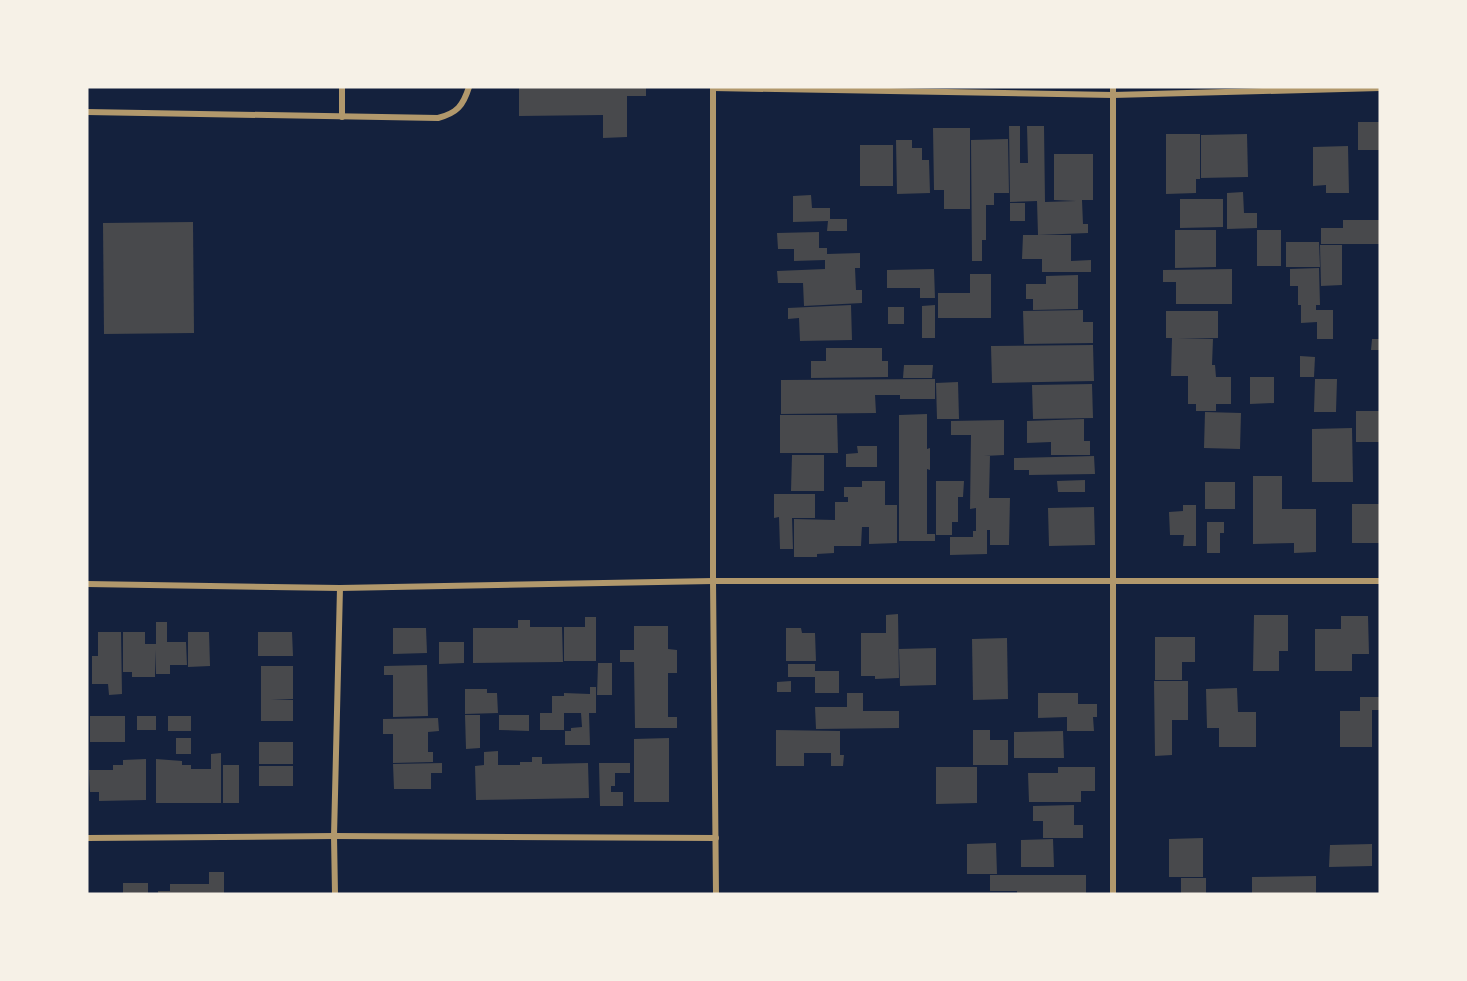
<svg xmlns="http://www.w3.org/2000/svg" width="1467" height="981" font-family="'DM Sans',sans-serif">
	<style>
		.building { fill: #48494c }
		.lines { fill: none; stroke-linecap: round; stroke-linejoin: round }
		.minor { stroke: #b1986c; stroke-width: 6 }
	</style>
	<rect width="100%" height="100%" fill="#14213d"/>
	<g class="building">
		<polygon points="519,87 646,87 646,96 627,96 627,137 603,138 603,115 519,116"/>
		<rect x="1358" y="122" width="22" height="28"/>
		<polygon points="1009,126 1020,126 1020,163 1028,163 1027,126 1044,126 1045,202 1076,201 1054,200 1054,154 1093,154 1093,200 1082,200 1083,224 1088,224 1088,233 1038,235 1037,201 1010,202"/>
		<polygon points="933,128 970,128 970,209 944,209 944,190 934,190"/>
		<polygon points="1166,134 1200,134 1200,179 1196,179 1196,193 1166,194"/>
		<polygon points="1247,134 1248,177 1201,178 1201,135"/>
		<polygon points="1008,139 1009,193 994,193 994,205 986,205 986,240 982,240 982,261 972,261 971,140"/>
		<polygon points="896,140 912,140 912,148 922,148 922,160 929,160 930,193 897,194"/>
		<rect x="860" y="145" width="33" height="41"/>
		<polygon points="1348,146 1349,193 1326,193 1326,185 1313,186 1313,147"/>
		<polygon points="1243,192 1244,213 1257,213 1257,228 1227,229 1227,193"/>
		<polygon points="811,195 812,208 830,208 830,219 847,219 847,231 827,231 828,221 793,222 793,196"/>
		<polygon points="1180,199 1223,199 1223,227 1180,228"/>
		<rect x="1010" y="203" width="15" height="18"/>
		<polygon points="1343,220 1380,220 1380,244 1321,244 1321,228 1343,228"/>
		<polygon points="193,222 194,333 104,334 103,223"/>
		<polygon points="1175,230 1216,230 1216,267 1175,268"/>
		<rect x="1257" y="230" width="24" height="36"/>
		<polygon points="819,232 819,248 827,248 827,254 860,253 860,268 855,268 856,290 862,290 862,303 804,306 803,283 778,283 777,271 825,269 825,260 794,261 794,249 778,249 777,233"/>
		<polygon points="1023,235 1071,235 1071,261 1091,260 1091,272 1042,272 1042,259 1022,259"/>
		<polygon points="1286,242 1319,242 1320,267 1286,267"/>
		<polygon points="1320,245 1342,245 1342,285 1321,286"/>
		<polygon points="1319,268 1320,305 1316,305 1316,310 1333,310 1333,339 1317,339 1317,322 1301,323 1301,305 1298,305 1298,286 1290,286 1290,269"/>
		<polygon points="934,269 935,298 920,298 920,288 887,288 887,270"/>
		<polygon points="1232,269 1232,304 1176,304 1176,282 1163,282 1163,270"/>
		<polygon points="970,274 991,274 991,318 938,318 938,293 970,293"/>
		<polygon points="1078,275 1078,309 1033,310 1033,299 1026,299 1026,284 1046,284 1046,276"/>
		<polygon points="851,305 852,340 800,341 799,318 788,319 788,308"/>
		<polygon points="935,305 935,338 922,338 922,306"/>
		<rect x="888" y="307" width="16" height="17"/>
		<polygon points="1083,310 1083,322 1093,322 1093,343 1024,344 1023,311"/>
		<polygon points="1166,311 1218,311 1218,338 1178,339 1213,339 1212,365 1215,365 1216,377 1231,377 1231,404 1216,404 1216,411 1196,411 1196,404 1188,404 1188,376 1171,376 1172,338 1166,338"/>
		<polygon points="1372,339 1380,339 1380,350 1371,350"/>
		<polygon points="1093,345 1094,381 992,383 991,346"/>
		<polygon points="826,348 882,348 882,361 888,361 888,377 811,378 811,361 826,361"/>
		<polygon points="1300,356 1315,357 1314,377 1300,377"/>
		<polygon points="904,365 933,365 932,378 903,378"/>
		<polygon points="1250,377 1274,377 1274,403 1250,404"/>
		<polygon points="935,379 935,399 900,399 900,395 875,395 876,413 781,414 781,380"/>
		<polygon points="1315,379 1337,379 1336,412 1314,412"/>
		<polygon points="958,382 959,419 937,419 936,383"/>
		<polygon points="1092,384 1093,418 1033,419 1032,385"/>
		<rect x="1356" y="411" width="24" height="31"/>
		<polygon points="1205,412 1241,413 1240,449 1204,448"/>
		<polygon points="927,414 927,449 930,448 930,470 927,469 927,534 935,534 935,541 899,541 899,415"/>
		<polygon points="780,415 837,415 838,453 780,453"/>
		<polygon points="1084,419 1084,441 1090,441 1090,455 1051,455 1051,442 1027,443 1027,421"/>
		<polygon points="1004,420 1004,455 984,456 990,456 989,498 1010,498 1009,545 990,545 990,530 987,530 987,554 950,555 950,537 973,537 973,531 976,531 976,508 970,509 971,435 951,435 951,421"/>
		<polygon points="1352,428 1353,482 1312,482 1312,429"/>
		<polygon points="857,446 877,446 877,467 846,467 846,454 858,453"/>
		<polygon points="792,455 824,455 824,491 791,491"/>
		<polygon points="1094,456 1095,474 1029,475 1029,470 1014,470 1014,458"/>
		<polygon points="1253,476 1282,476 1282,509 1316,509 1316,552 1294,553 1294,543 1253,544"/>
		<polygon points="1085,480 1085,492 1058,492 1057,481"/>
		<polygon points="862,481 885,481 885,505 897,505 897,543 869,544 869,527 862,527 861,546 834,546 834,553 817,554 817,557 794,557 794,519 835,520 835,502 848,502 848,497 844,497 844,487 862,487"/>
		<polygon points="936,481 964,481 963,497 958,497 958,522 952,522 952,535 936,535"/>
		<rect x="1205" y="482" width="30" height="27"/>
		<polygon points="774,494 815,494 815,518 792,518 793,549 780,549 779,517 774,518"/>
		<rect x="1352" y="504" width="27" height="39"/>
		<polygon points="1183,505 1196,505 1196,546 1183,546 1184,535 1170,535 1169,512 1183,511"/>
		<polygon points="1094,507 1095,545 1049,546 1048,508"/>
		<polygon points="1207,522 1224,522 1224,533 1220,533 1220,553 1207,553"/>
		<polygon points="898,614 899,678 875,679 875,676 861,676 861,633 886,633 886,615"/>
		<polygon points="1254,615 1288,615 1288,651 1279,651 1279,671 1253,671"/>
		<polygon points="1341,616 1368,616 1369,654 1352,654 1352,671 1315,671 1315,629 1341,629"/>
		<polygon points="585,617 596,617 596,661 564,661 564,627 585,627"/>
		<polygon points="518,620 530,620 530,627 562,627 563,662 473,663 473,628 518,628"/>
		<polygon points="156,622 167,622 167,642 186,642 187,665 170,665 170,674 156,674 155,650 155,677 132,677 132,672 123,672 123,632 145,632 145,644 156,644"/>
		<polygon points="634,626 668,626 668,649 677,650 677,673 668,673 668,717 677,717 677,728 635,728 634,662 620,662 620,650 634,650"/>
		<polygon points="393,628 426,628 427,653 393,654"/>
		<polygon points="786,628 801,628 802,633 815,633 816,661 786,661"/>
		<polygon points="98,632 121,632 122,694 109,695 108,684 92,684 92,656 98,656"/>
		<polygon points="188,632 209,632 210,666 188,667"/>
		<polygon points="258,632 292,632 293,656 258,656"/>
		<polygon points="1155,637 1195,637 1195,662 1182,662 1182,680 1155,680"/>
		<polygon points="1007,638 1008,699 973,700 972,639"/>
		<polygon points="439,642 464,642 464,663 439,664"/>
		<polygon points="936,648 936,685 900,686 899,649"/>
		<polygon points="598,663 612,663 612,695 597,695"/>
		<polygon points="788,664 815,664 815,671 839,671 839,693 815,693 815,677 788,677"/>
		<polygon points="427,665 428,716 393,717 393,675 384,675 384,666"/>
		<polygon points="261,666 293,666 293,699 271,699 293,700 293,721 261,721"/>
		<polygon points="791,681 791,692 777,692 777,682"/>
		<polygon points="1154,681 1188,681 1188,720 1172,720 1172,755 1155,756"/>
		<polygon points="590,687 596,687 596,713 589,713 590,745 565,745 565,731 571,731 571,728 582,727 581,713 564,713 564,730 540,730 540,713 552,713 552,696 564,696 564,693 590,694"/>
		<polygon points="1237,688 1238,712 1256,712 1256,747 1219,747 1219,728 1207,728 1206,689"/>
		<polygon points="465,689 487,689 487,693 497,693 498,713 465,714"/>
		<polygon points="847,693 863,693 863,711 899,711 899,728 816,729 815,707 847,707"/>
		<polygon points="1038,693 1078,693 1078,704 1097,704 1097,717 1093,717 1094,731 1067,731 1067,717 1038,718"/>
		<polygon points="1360,697 1380,697 1380,710 1372,710 1372,747 1340,747 1340,711 1360,711"/>
		<polygon points="465,715 480,715 480,748 466,749"/>
		<polygon points="499,715 529,715 529,731 499,730"/>
		<rect x="90" y="716" width="35" height="26"/>
		<rect x="137" y="716" width="19" height="14"/>
		<rect x="168" y="716" width="23" height="15"/>
		<polygon points="438,718 439,731 428,732 428,752 433,752 433,762 393,763 393,734 383,734 383,719"/>
		<polygon points="776,730 840,731 840,755 844,755 843,766 831,766 831,753 804,753 804,766 776,766"/>
		<polygon points="973,730 990,730 990,740 1008,740 1008,765 973,765"/>
		<polygon points="1063,731 1064,758 1014,758 1014,732"/>
		<rect x="176" y="738" width="15" height="16"/>
		<polygon points="669,738 669,802 634,802 634,739"/>
		<rect x="259" y="742" width="34" height="22"/>
		<polygon points="498,751 498,765 520,765 520,762 532,762 532,757 542,757 542,764 588,763 589,798 476,800 475,766 484,765 484,752"/>
		<polygon points="221,753 221,803 156,803 156,759 182,761 182,765 191,765 191,769 211,769 211,754"/>
		<polygon points="146,759 146,800 99,801 99,792 90,792 89,770 113,770 113,765 123,765 123,760"/>
		<polygon points="442,763 442,773 431,773 431,789 394,789 393,764"/>
		<polygon points="599,763 630,763 630,773 615,773 615,786 611,786 611,792 623,792 623,806 600,806"/>
		<rect x="223" y="765" width="16" height="38"/>
		<rect x="259" y="766" width="34" height="20"/>
		<polygon points="936,767 977,767 977,803 936,804"/>
		<polygon points="1058,767 1095,767 1095,791 1081,791 1081,802 1029,802 1028,773 1058,773"/>
		<polygon points="1074,805 1074,825 1083,825 1083,838 1043,838 1043,821 1033,821 1033,806"/>
		<polygon points="1203,838 1203,877 1169,877 1169,839"/>
		<polygon points="1053,839 1054,867 1021,867 1021,840"/>
		<polygon points="996,843 997,874 967,874 967,844"/>
		<polygon points="1372,844 1372,866 1329,867 1330,845"/>
		<polygon points="209,872 224,872 224,894 158,894 158,891 170,891 170,884 209,884"/>
		<polygon points="990,875 1086,875 1086,894 1017,894 1017,891 990,891"/>
		<polygon points="1316,876 1316,894 1252,894 1252,877"/>
		<rect x="1181" y="878" width="25" height="16"/>
		<rect x="123" y="883" width="25" height="11"/>
	</g>
	<g class="lines">
		<g class="minor">
			<polyline points="342,87 342,117"/>
			<polyline points="713,87 713,581 716,894"/>
			<polyline points="1113,87 1113,894"/>
			<polyline points="713,88 1113,95 1380,88"/>
			<path d="M 87,112 L 438,118 C 457,113 463,106 469,87"/>
			<polyline points="87,584 340,588 713,581 1380,581"/>
			<polyline points="87,838 334,836 716,838"/>
			<polyline points="335,894 334,836 340,588"/>
		</g>
	</g>
	<rect width="1467" height="981" fill="none" stroke="#f6f1e7" stroke-width="177"/>
</svg>
